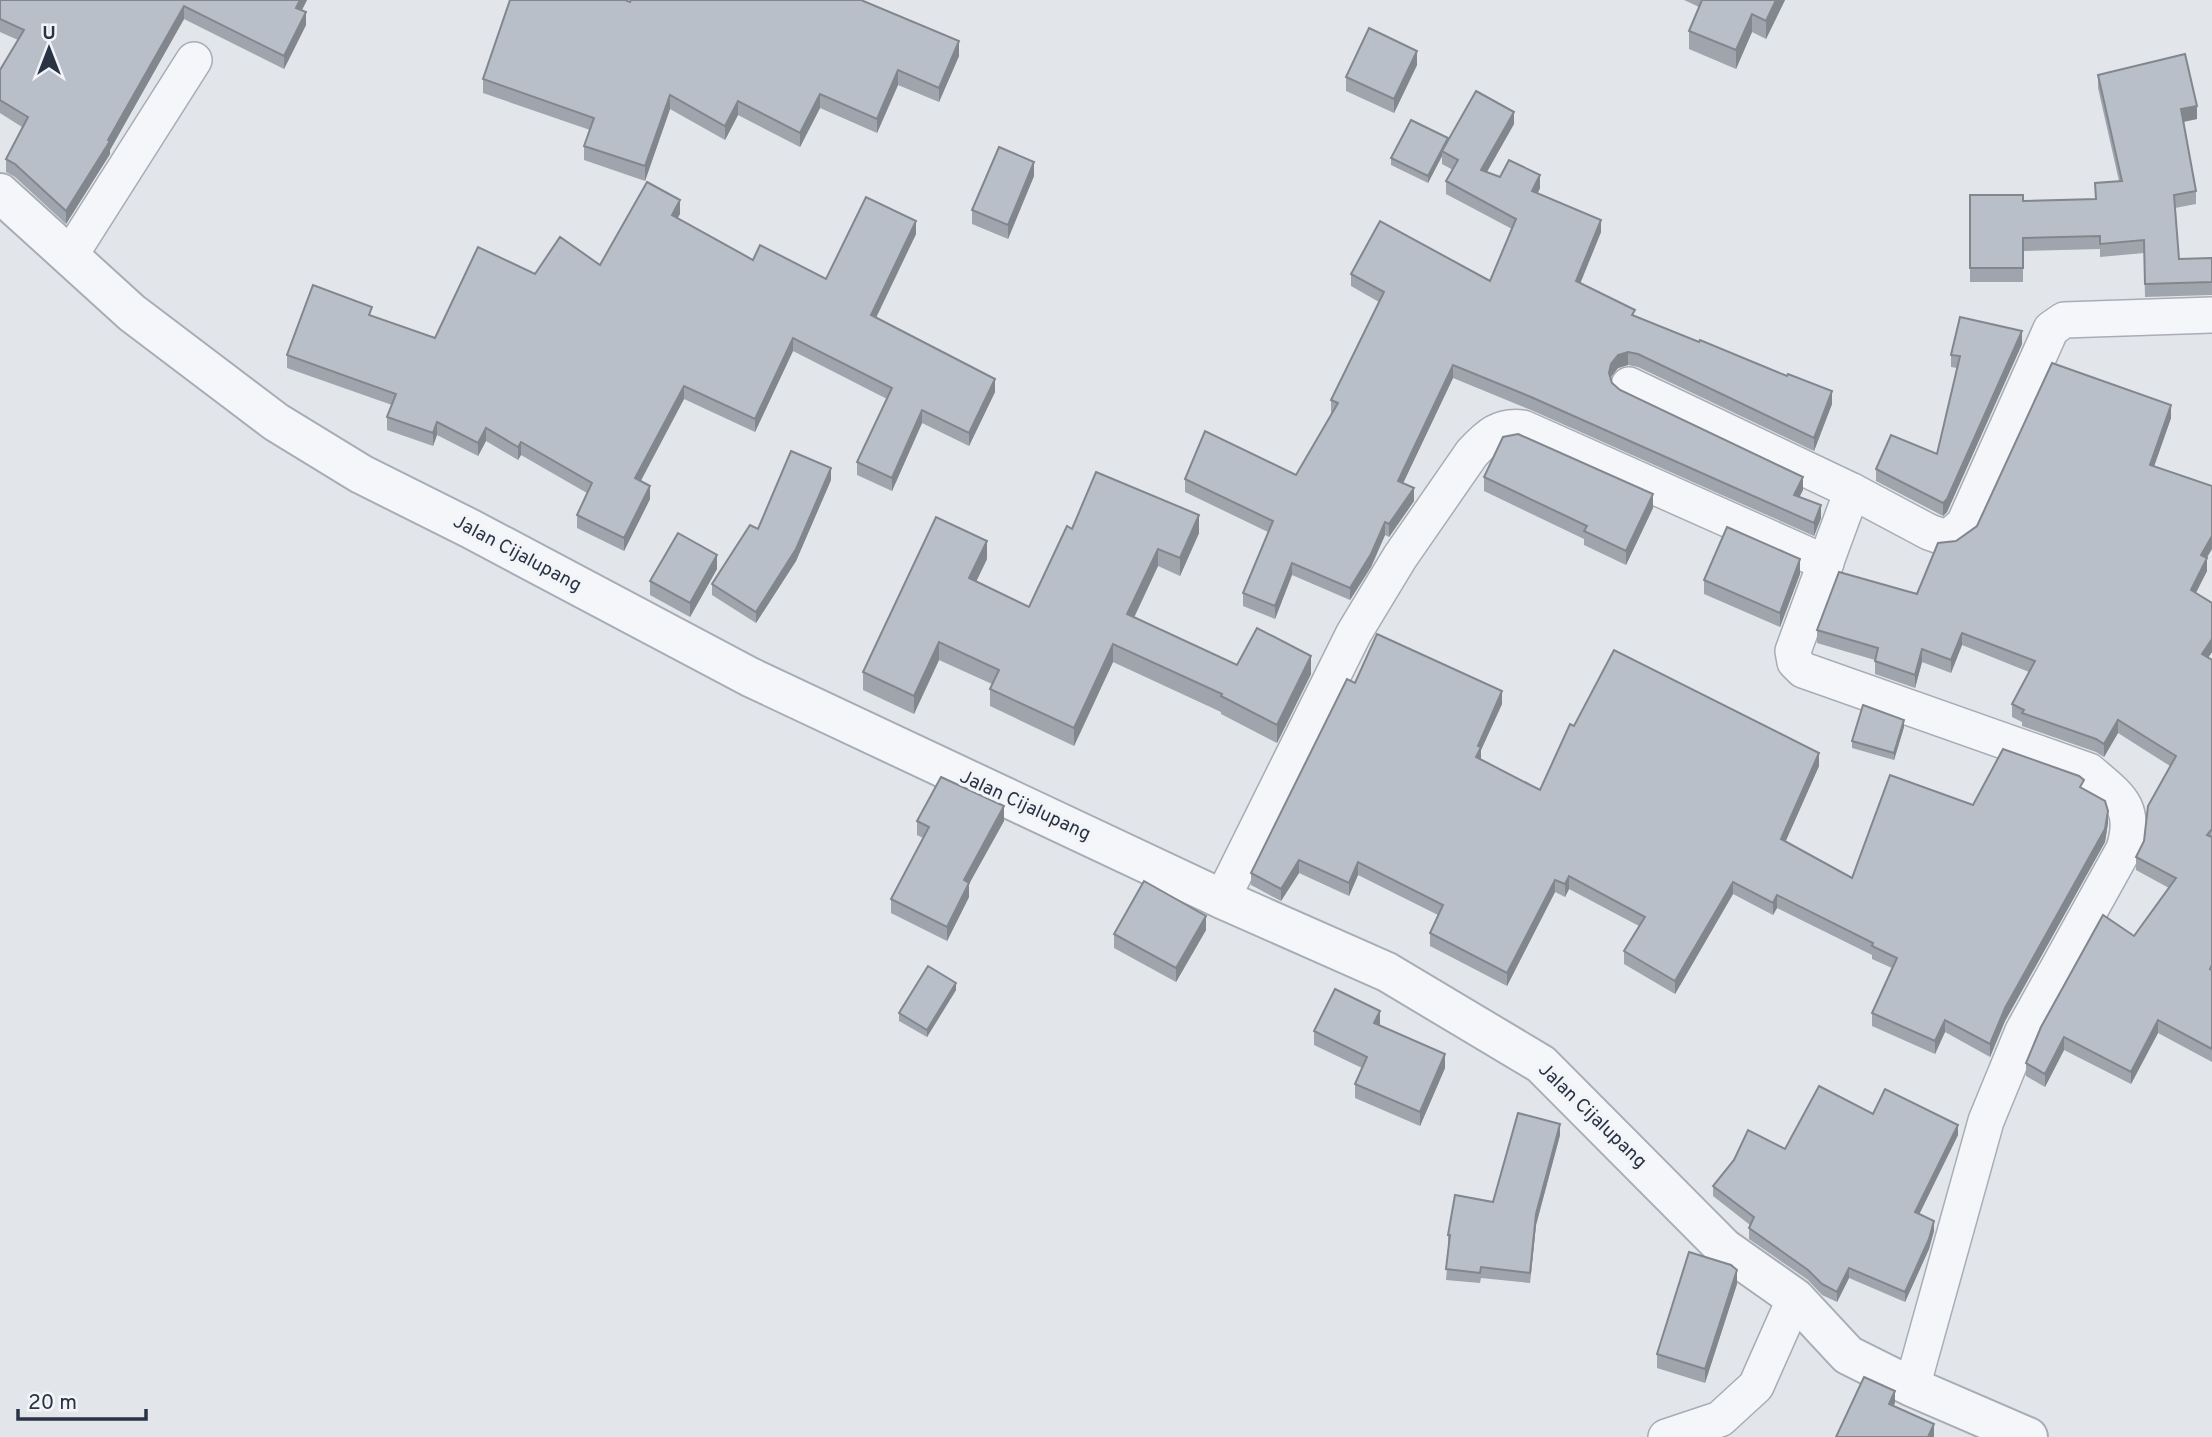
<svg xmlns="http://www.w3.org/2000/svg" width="2212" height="1437" font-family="Overpass,sans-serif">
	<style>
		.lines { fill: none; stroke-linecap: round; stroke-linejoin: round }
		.minor-casing { stroke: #a7adb6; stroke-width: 38 }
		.tertiary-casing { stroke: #a7adb6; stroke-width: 42 }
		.minor { stroke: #f5f6f9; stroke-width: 35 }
		.tertiary { stroke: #f5f6f9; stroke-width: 38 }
		.wall { fill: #9fa4ad }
		.shaded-wall { fill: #82868d }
		.building { fill: #b9bfc9; stroke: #82868d; stroke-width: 2 }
		.labels { text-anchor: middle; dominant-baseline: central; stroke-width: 7; stroke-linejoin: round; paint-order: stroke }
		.street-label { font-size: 19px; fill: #293344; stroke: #f2f4f8 }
	</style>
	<rect width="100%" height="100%" fill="#e2e6eb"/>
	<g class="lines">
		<defs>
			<g id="minor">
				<polyline points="69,257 194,60"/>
				<polyline points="1629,385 1852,491 1929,532 1943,537 1951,535 1964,524 2051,329 2064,320 2212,315"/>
				<path d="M 1852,491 L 1793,651 L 1795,662 L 1803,670 L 2089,771 C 2119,797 2137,806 2124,849 L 2023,1031 L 1986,1121 L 1912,1387"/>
				<path d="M 1222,899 L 1354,633 L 1400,557 L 1472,453 C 1488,436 1499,425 1523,428 L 1826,563"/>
				<polyline points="1666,1437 1720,1419 1756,1386 1795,1298"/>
			</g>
			<polyline id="tertiary" points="0,193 132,313 276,422 361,474 471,529 750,677 1222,899 1387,972 1541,1064 1724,1248 1795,1298 1848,1355 1912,1387 2028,1437"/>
		</defs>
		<use href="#minor" class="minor-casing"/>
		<use href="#tertiary" class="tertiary-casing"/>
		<use href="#minor" class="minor"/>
		<use href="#tertiary" class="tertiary"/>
	</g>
	<g class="wall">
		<polygon points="0,0 307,0 302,10 306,25 284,69 184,19 110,150 110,154 66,224 15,177 6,172 6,159 22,127 0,113 0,70 18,40 0,32"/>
		<polygon points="1684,0 1785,0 1766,39 1752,32 1736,69 1689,49 1689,31 1699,7"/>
		<polygon points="630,2 959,56 939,102 898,85 877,133 820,108 800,147 738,115 725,140 670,109 645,181 584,160 584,146 590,130 483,93 483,79"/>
		<polygon points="1417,65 1394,113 1346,91 1346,77"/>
		<polygon points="2098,75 2197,119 2184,122 2196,191 2196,204 2175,208 2179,259 2212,258 2212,295 2145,297 2144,253 2100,257 2100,249 2023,251 2023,282 1970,282 1970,195 2023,201 2095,199 2095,183 2119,181 2098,88"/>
		<polygon points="1514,124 1487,172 1500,177 1540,188 1538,193 1601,232 1580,283 1635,316 1832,404 1814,451 1638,367 1628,365 1618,368 1611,377 1612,383 1620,390 1803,490 1799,497 1821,518 1814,536 1531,410 1453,378 1403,483 1414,501 1389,537 1385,535 1371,567 1350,600 1292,575 1275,619 1243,606 1243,593 1268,532 1185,492 1185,479 1296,475 1332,413 1331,413 1331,400 1379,302 1351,286 1351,274 1490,281 1512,229 1446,194 1446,181 1453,170 1442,164 1442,156 1428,183 1391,165 1391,158 1448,141"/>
		<polygon points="1034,176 1008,239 972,224 972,210"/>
		<polygon points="680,214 677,218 753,260 826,279 916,234 876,318 995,392 969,446 922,423 892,491 857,475 857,462 887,399 793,351 755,432 684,399 640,481 650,499 624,551 577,528 577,515 587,493 521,455 518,460 486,441 478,456 437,435 433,446 387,430 387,417 392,405 287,368 287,355 372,316 435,338 600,265"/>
		<polygon points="2022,344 1947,512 1943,516 1876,481 1876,469 1937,454 1957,368 1951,367 1951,355"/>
		<polygon points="2171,418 2154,466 2207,558 2207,571 2196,593 2212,603 2212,652 2208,657 2212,660 2212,1062 2158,1033 2131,1084 2064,1050 2045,1087 2026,1076 2026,1063 2134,936 2169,888 2136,870 2136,857 2144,841 2170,766 2118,733 2104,757 2096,752 2022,726 2022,722 2012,717 2012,704 2029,672 1962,645 1951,673 1922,662 1915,688 1875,674 1875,660 1817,643 1817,630 1917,594 1956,541"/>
		<polygon points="1484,477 1653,508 1626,565 1584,545 1584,539 1484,491"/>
		<polygon points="831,480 796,561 756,623 712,595 712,584 758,529"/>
		<polygon points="1072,529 1199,533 1180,576 1158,566 1134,618 1237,665 1311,674 1277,743 1221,714 1221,712 1113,662 1074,746 990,706 990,689 992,684 939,660 914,714 863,690 863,672 987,559 976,582 1029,607"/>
		<polygon points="717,569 690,617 650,595 650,581"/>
		<polygon points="1800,574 1780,627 1704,594 1704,580"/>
		<polygon points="1355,683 1502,704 1481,750 1481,760 1540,790 1574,726 1819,766 1785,842 1852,878 1973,805 2084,789 2108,823 2105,842 2005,1021 1990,1057 1945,1032 1935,1054 1872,1026 1872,1013 1892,968 1872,959 1872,955 1777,908 1773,915 1733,894 1675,994 1624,964 1624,951 1639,926 1569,889 1565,897 1555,892 1507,986 1430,946 1430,933 1438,915 1358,875 1349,896 1299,873 1281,901 1251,885 1251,873"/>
		<polygon points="1904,727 1894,760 1852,748 1852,741"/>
		<polygon points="917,821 1004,821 969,884 969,897 947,941 891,913 891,899 923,838 917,835"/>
		<polygon points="1206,930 1176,982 1114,948 1114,934"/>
		<polygon points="956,990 927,1037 899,1021 899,1013"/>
		<polygon points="1380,1025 1445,1068 1420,1126 1355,1098 1355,1084 1362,1068 1314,1045 1314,1031"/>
		<polygon points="1873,1114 1958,1135 1919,1214 1934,1231 1929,1249 1905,1302 1849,1278 1837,1302 1822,1295 1808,1280 1749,1239 1749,1228 1750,1225 1713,1196 1713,1186 1785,1149"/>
		<polygon points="1560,1135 1536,1225 1530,1283 1481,1278 1480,1283 1446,1280 1449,1245 1448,1245 1448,1235 1493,1202"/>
		<polygon points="1737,1284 1705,1383 1657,1368 1657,1354"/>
	</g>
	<g class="shaded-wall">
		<polygon points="300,0 307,0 296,21 296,8"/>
		<polygon points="1776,0 1785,0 1766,39 1766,21"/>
		<polygon points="184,6 184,19 110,150 110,154 66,224 66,211 108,140"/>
		<polygon points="306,12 306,25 284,69 284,56"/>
		<polygon points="1752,14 1752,32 1736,69 1736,50"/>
		<polygon points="959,41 959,56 939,102 939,88"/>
		<polygon points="1417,51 1417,65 1394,113 1394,99"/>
		<polygon points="898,70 898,85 877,133 877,119"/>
		<polygon points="820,94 820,108 800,147 800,133"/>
		<polygon points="670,95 670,109 645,181 645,166"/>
		<polygon points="738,101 738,115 725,140 725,126"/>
		<polygon points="2197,106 2197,119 2181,122 2181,109"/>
		<polygon points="1514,112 1514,124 1481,182 1481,170"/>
		<polygon points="1448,138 1448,145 1442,151 1442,156 1428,183 1428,176"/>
		<polygon points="1034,162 1034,176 1008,239 1008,225"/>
		<polygon points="1540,175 1540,188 1532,204 1532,191"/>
		<polygon points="680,200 680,214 672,228 672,215"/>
		<polygon points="1601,220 1601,232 1576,294 1576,281"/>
		<polygon points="916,221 916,234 871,328 871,315"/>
		<polygon points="2022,331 2022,344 1947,512 1943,516 1943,503"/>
		<polygon points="793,338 793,351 755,432 755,419"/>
		<polygon points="1628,352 1628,365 1618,368 1611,377 1609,373 1611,364 1618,355"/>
		<polygon points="1453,365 1453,378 1398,494 1398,481"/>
		<polygon points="995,379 995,392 969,446 969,433"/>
		<polygon points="684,386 684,399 635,492 635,478"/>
		<polygon points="1832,391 1832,404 1814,451 1814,438"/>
		<polygon points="2171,405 2171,418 2150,478 2150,465"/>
		<polygon points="922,410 922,423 892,491 892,478"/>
		<polygon points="437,422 437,435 433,446 433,433"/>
		<polygon points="486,428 486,441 478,456 478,443"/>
		<polygon points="521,442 521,455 518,460 518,447"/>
		<polygon points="831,468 831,480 796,561 756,623 756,612"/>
		<polygon points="1803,477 1803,490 1794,508 1794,495"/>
		<polygon points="650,486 650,499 624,551 624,538"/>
		<polygon points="1414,488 1414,501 1389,537 1389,524"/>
		<polygon points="1653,494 1653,508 1626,565 1626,551"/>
		<polygon points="1821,505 1821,518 1814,536 1814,523"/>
		<polygon points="1199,515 1199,533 1180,576 1180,558"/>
		<polygon points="1385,522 1385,535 1371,567 1350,600 1350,588"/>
		<polygon points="2212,536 2212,549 2201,568 2201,555"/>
		<polygon points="987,541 987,559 969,596 969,578"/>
		<polygon points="1158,549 1158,566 1127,632 1127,614"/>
		<polygon points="717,555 717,569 690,617 690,603"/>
		<polygon points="2207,558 2207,571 2191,602 2191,590"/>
		<polygon points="1800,559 1800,574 1780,627 1780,613"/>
		<polygon points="1292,563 1292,575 1275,619 1275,606"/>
		<polygon points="1962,633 1962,645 1951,673 1951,660"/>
		<polygon points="2212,639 2212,652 2202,667 2202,654"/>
		<polygon points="939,642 939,660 914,714 914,696"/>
		<polygon points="1113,644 1113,662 1074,746 1074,728"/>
		<polygon points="1922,649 1922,662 1915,688 1915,675"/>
		<polygon points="1311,656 1311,674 1277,743 1277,725"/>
		<polygon points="1502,691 1502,704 1481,750 1481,760 1476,770 1478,746"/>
		<polygon points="1904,720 1904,727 1894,760 1894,753"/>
		<polygon points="2118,720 2118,733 2104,757 2104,744"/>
		<polygon points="1819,753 1819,766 1781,852 1781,839"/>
		<polygon points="1004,806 1004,821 969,884 969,897 947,941 947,927 964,880"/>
		<polygon points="2108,811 2108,823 2105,842 2005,1021 1990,1057 1990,1044 2005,1008"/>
		<polygon points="1299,860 1299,873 1281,901 1281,889"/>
		<polygon points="1358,862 1358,875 1349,896 1349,883"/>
		<polygon points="1569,876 1569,889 1565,897 1565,884"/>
		<polygon points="1555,880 1555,892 1507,986 1507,973"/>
		<polygon points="1733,882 1733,894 1675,994 1675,981"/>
		<polygon points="1777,895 1777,908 1773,915 1773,903"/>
		<polygon points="1206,916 1206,930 1176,982 1176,968"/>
		<polygon points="956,983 956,990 927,1037 927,1030"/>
		<polygon points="1380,1011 1380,1025 1374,1037 1374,1023"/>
		<polygon points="1945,1020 1945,1032 1935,1054 1935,1041"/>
		<polygon points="2158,1020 2158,1033 2131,1084 2131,1072"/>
		<polygon points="2064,1037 2064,1050 2045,1087 2045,1074"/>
		<polygon points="1445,1054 1445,1068 1420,1126 1420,1112"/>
		<polygon points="1560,1124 1560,1135 1536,1225 1530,1283 1536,1214"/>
		<polygon points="1958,1125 1958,1135 1915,1223 1915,1212"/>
		<polygon points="1934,1221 1934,1231 1929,1249 1905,1302 1905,1292"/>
		<polygon points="1849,1268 1849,1278 1837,1302 1837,1292"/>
		<polygon points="1737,1270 1737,1284 1705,1383 1705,1369"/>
		<polygon points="1895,1391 1895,1403 1889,1415 1889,1404"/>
		<polygon points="1934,1424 1934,1437 1928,1437"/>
	</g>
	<g class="building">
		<polygon points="0,0 300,0 296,8 306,12 284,56 184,6 108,140 110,141 66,211 15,164 6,159 28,117 0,100 0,70 24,30 0,19"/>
		<polygon points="510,0 625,0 630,2 631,0 861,0 959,41 939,88 898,70 877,119 820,94 800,133 738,101 725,126 670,95 645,166 584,146 594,118 483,79"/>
		<polygon points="1702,0 1776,0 1766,21 1752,14 1736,50 1689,31"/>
		<polygon points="1369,28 1417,51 1394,99 1346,77"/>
		<polygon points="2185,54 2197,106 2181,109 2196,191 2174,195 2179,259 2212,258 2212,282 2145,284 2144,240 2100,244 2100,236 2023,238 2023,268 1970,268 1970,195 2023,195 2023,201 2096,199 2095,183 2122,181 2098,75"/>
		<polygon points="1476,91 1514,112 1481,170 1500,177 1509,160 1540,175 1532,191 1601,220 1576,281 1635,310 1632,315 1699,342 1700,340 1787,376 1788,374 1832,391 1814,438 1638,354 1628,352 1618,355 1611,364 1609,373 1612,383 1620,390 1803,477 1794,495 1821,505 1814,523 1531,397 1453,365 1398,481 1414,488 1389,524 1385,522 1371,554 1350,588 1292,563 1275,606 1243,593 1273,521 1185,479 1205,431 1296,475 1338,403 1331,400 1384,292 1351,274 1380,221 1490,281 1516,219 1446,181 1458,160 1442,151"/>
		<polygon points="1411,120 1448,138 1428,176 1391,158"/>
		<polygon points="999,147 1034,162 1008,225 972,210"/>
		<polygon points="647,182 680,200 672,215 753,260 760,245 826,279 866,197 916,221 871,315 995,379 969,433 922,410 892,478 857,462 892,388 793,338 755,419 684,386 635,478 650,486 624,538 577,515 592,483 521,442 518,447 486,428 478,443 437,422 433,433 387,417 396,394 287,355 313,285 372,307 369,315 435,338 478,247 535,274 560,237 600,265"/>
		<polygon points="1960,317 2022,331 1947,499 1943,503 1876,469 1891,435 1937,454 1960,356 1951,355"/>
		<polygon points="2052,363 2171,405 2150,465 2212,486 2212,536 2201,555 2207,558 2191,590 2212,603 2212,639 2202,654 2212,660 2212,829 2207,835 2212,837 2212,965 2210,969 2212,970 2212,1049 2158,1020 2131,1072 2064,1037 2045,1074 2026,1063 2041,1027 2103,915 2134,936 2176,878 2136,857 2144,841 2148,806 2176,756 2118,720 2104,744 2096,739 2022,713 2024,710 2012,704 2035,661 1962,633 1951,660 1922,649 1915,675 1875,661 1878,648 1817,630 1839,572 1917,594 1938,543 1956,541 1977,526"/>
		<polygon points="1518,434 1653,494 1626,551 1584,531 1587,526 1484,477 1503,437"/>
		<polygon points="791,451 831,468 796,549 756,612 712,584 750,525 758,529"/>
		<polygon points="1096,472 1199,515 1180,558 1158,549 1127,614 1237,665 1257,628 1311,656 1277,725 1221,696 1222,694 1113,644 1074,728 990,689 999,670 939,642 914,696 863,672 936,517 987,541 969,578 1029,607 1067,526 1072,529"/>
		<polygon points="1727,527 1800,559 1780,613 1704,580"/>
		<polygon points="678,533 717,555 690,603 650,581"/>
		<polygon points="1377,634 1502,691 1478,746 1481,747 1476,757 1540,790 1570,724 1574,726 1614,650 1819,753 1781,839 1852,878 1890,775 1973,805 2003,749 2079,776 2084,780 2080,787 2105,801 2108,811 2105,829 2005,1008 1990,1044 1945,1020 1935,1041 1872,1013 1897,958 1872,946 1873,943 1777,895 1773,903 1733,882 1675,981 1624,951 1645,917 1569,876 1565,884 1555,880 1507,973 1430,933 1443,905 1358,862 1349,883 1299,860 1281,889 1251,873 1347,679 1355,683"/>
		<polygon points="1863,705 1904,720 1894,753 1852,741"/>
		<polygon points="941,777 1004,806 964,880 969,883 947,927 891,899 929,827 917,821"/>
		<polygon points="1144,881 1206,916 1176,968 1114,934"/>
		<polygon points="928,966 956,983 927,1030 899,1013"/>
		<polygon points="1335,989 1380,1011 1374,1023 1445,1054 1420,1112 1355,1084 1367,1057 1314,1031"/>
		<polygon points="1819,1086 1873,1114 1885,1089 1958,1125 1915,1212 1934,1221 1929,1239 1905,1292 1849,1268 1837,1292 1822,1284 1808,1270 1749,1228 1754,1217 1713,1186 1734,1160 1748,1130 1785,1149"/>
		<polygon points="1518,1113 1560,1124 1536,1214 1530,1273 1481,1267 1480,1273 1446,1269 1450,1235 1448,1235 1455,1195 1493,1202"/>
		<polygon points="1689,1252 1731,1265 1737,1270 1705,1369 1657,1354"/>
		<polygon points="1864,1377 1895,1391 1889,1404 1934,1424 1928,1437 1836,1437"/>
	</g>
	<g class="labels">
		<g class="street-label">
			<text transform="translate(517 554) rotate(28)">Jalan Cijalupang</text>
			<text transform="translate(1025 806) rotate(25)">Jalan Cijalupang</text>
			<text transform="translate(1592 1116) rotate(44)">Jalan Cijalupang</text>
		</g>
	</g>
	<g transform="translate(49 49)" stroke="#f2f4f8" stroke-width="5" paint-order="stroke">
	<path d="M0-5L12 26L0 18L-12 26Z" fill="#293344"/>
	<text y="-10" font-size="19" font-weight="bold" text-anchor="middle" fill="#293344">U</text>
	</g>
	<path d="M18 1409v10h128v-10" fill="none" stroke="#293344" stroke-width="3.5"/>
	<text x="28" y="1409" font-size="21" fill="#293344" stroke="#f2f4f8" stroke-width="5" paint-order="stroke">20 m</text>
</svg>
